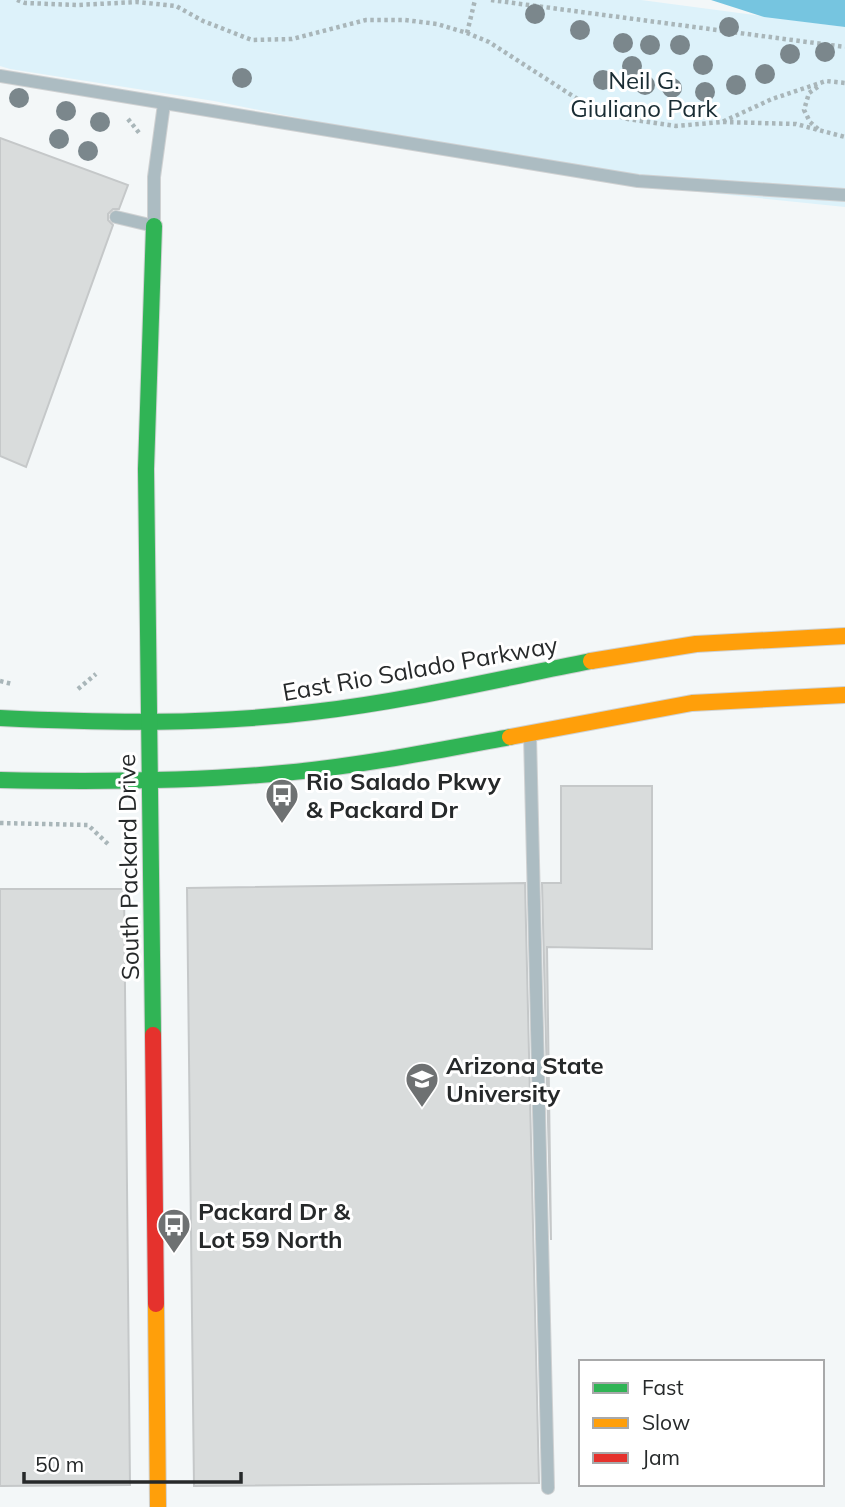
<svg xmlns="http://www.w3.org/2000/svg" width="845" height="1507" font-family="Mulish,sans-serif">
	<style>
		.green { fill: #ddf2fa }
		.water { fill: #76c5e0 }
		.building { fill: #d9dcdc; stroke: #c5c8c9; stroke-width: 2 }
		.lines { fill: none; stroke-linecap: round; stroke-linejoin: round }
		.lane-casing { stroke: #cfd1d2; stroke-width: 14 }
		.fast-casing { stroke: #cfd1d2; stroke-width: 18 }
		.slow-casing { stroke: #cfd1d2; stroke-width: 18 }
		.jam-casing { stroke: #cfd1d2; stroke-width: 18 }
		.path { stroke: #a9b6b9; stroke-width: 4.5; stroke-dasharray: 3.5 3.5; stroke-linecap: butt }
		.lane { stroke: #acbcc2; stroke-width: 12 }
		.fast { stroke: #30b455; stroke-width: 16 }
		.slow { stroke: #ff9f0a; stroke-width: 16 }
		.jam { stroke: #e5322d; stroke-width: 16 }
		.tree { fill: #7b878c }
		.labels { text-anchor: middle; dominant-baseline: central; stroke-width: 6; stroke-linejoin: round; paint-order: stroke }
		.park-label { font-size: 24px; fill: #192c33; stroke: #fff }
		.street-label { font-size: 24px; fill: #26292a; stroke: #fff }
		.poi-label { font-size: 24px; font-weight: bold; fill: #26292a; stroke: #fff; text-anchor: start }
	</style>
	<rect width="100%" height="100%" fill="#f3f7f8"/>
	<polygon class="green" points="0,0 641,0 845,27 845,207 633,185 214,101 10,69 0,66"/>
	<polygon class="water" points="711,0 845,0 845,27 764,17"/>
	<g class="building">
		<polygon points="0,138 128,185 119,209 113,209 108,214 108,220 113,225 26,467 0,456"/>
		<polygon points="561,786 652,786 652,949 547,947 551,1240 542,883 561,883"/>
		<polygon points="525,883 539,1483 194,1486 187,888"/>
		<polygon points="0,889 124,889 130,1485 0,1486"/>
	</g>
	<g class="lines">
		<defs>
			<g id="lane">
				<polyline points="0,76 638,181 845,195"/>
				<polyline points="116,217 154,226 154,177 164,104"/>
				<polyline points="530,736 548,1488"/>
			</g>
			<g id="fast">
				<path d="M 0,718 C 105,723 209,725 313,712 C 407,701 499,679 591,661"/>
				<path d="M 0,780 C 94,782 189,782 283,773 C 359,766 435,751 510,737"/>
				<polyline points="153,1035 146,469 154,226"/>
			</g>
			<g id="slow">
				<polyline points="591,661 696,644 845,636"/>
				<polyline points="510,737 692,703 845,695"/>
				<polyline points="156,1304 158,1507"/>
			</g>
			<polyline id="jam" points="153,1035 156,1304"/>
		</defs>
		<use href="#lane" class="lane-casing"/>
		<use href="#fast" class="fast-casing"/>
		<use href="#slow" class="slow-casing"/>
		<use href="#jam" class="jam-casing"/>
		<g class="path">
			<polyline points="17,0 25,3 77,5 137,2 176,6 203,21 252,40 292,39 366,20 405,20 437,24 467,33 489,42 593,109 628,119 676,126 722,122 772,99 826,81 845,83"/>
			<polyline points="491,0 845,47"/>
			<polyline points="467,33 475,0"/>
			<polyline points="128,119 140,134"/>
			<polyline points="723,122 796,124 845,137"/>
			<polyline points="818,129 810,122 804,110 809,93 819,86"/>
			<polyline points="0,681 12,684"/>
			<polyline points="78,689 96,674"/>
			<polyline points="0,823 88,825 110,846"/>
		</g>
		<use href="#lane" class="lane"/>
		<use href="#fast" class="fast"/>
		<use href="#slow" class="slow"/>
		<use href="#jam" class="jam"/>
	</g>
	<g class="tree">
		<circle cx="535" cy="14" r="10"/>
		<circle cx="729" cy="27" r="10"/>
		<circle cx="580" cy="30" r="10"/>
		<circle cx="623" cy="43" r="10"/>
		<circle cx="650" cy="45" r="10"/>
		<circle cx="680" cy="45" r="10"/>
		<circle cx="825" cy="52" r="10"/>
		<circle cx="790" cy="54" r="10"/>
		<circle cx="703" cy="65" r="10"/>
		<circle cx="632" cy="66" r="10"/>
		<circle cx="765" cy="74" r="10"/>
		<circle cx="242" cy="78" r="10"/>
		<circle cx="603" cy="80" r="10"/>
		<circle cx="645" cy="85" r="10"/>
		<circle cx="736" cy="85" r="10"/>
		<circle cx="672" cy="88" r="10"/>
		<circle cx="705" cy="92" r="10"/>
		<circle cx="19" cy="98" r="10"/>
		<circle cx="66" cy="111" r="10"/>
		<circle cx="100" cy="122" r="10"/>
		<circle cx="59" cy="139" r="10"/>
		<circle cx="88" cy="151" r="10"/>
	</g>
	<defs>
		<symbol id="bus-pin" viewBox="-11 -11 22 30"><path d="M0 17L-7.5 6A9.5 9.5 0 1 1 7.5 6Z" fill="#6e7172" stroke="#fff"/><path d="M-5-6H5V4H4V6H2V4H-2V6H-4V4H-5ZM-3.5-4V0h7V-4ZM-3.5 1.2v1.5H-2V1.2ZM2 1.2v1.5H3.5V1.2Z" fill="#fff"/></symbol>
		<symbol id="university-pin" viewBox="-11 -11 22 30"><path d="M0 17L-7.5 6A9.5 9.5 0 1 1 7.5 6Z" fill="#6e7172" stroke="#fff"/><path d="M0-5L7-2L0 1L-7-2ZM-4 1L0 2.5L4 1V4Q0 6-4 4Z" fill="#fff"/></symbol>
	</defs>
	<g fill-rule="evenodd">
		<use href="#bus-pin" x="263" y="776" width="38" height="52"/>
		<use href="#university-pin" x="403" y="1060" width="38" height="52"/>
		<use href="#bus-pin" x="155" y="1206" width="38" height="52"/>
	</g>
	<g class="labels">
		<g class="park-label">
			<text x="644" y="80">Neil G.<tspan x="644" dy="28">Giuliano Park</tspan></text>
		</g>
		<g class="street-label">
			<text transform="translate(420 668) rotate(-10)">East Rio Salado Parkway</text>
			<text transform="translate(128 867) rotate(-91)">South Packard Drive</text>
		</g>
		<g class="poi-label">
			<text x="306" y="781">Rio Salado Pkwy<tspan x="306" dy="28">&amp; Packard Dr</tspan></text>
			<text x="446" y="1065">Arizona State<tspan x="446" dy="28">University</tspan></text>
			<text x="198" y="1211">Packard Dr &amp;<tspan x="198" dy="28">Lot 59 North</tspan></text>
		</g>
	</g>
	<rect x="579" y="1360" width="245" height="126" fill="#ffffff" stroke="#a8a9aa" stroke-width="2"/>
	<rect x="593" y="1383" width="35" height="10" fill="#30b455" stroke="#a8a9aa" stroke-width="2"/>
	<text x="642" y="1395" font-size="21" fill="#26292a">Fast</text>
	<rect x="593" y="1418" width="35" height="10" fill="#ff9f0a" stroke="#a8a9aa" stroke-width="2"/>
	<text x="642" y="1430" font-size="21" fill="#26292a">Slow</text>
	<rect x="593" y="1453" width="35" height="10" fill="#e5322d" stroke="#a8a9aa" stroke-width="2"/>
	<text x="642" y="1465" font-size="21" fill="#26292a">Jam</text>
	<path d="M24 1472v10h217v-10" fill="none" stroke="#26292a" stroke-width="3.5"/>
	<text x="35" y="1472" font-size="21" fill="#26292a" stroke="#ffffff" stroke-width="5" paint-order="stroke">50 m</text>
</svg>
